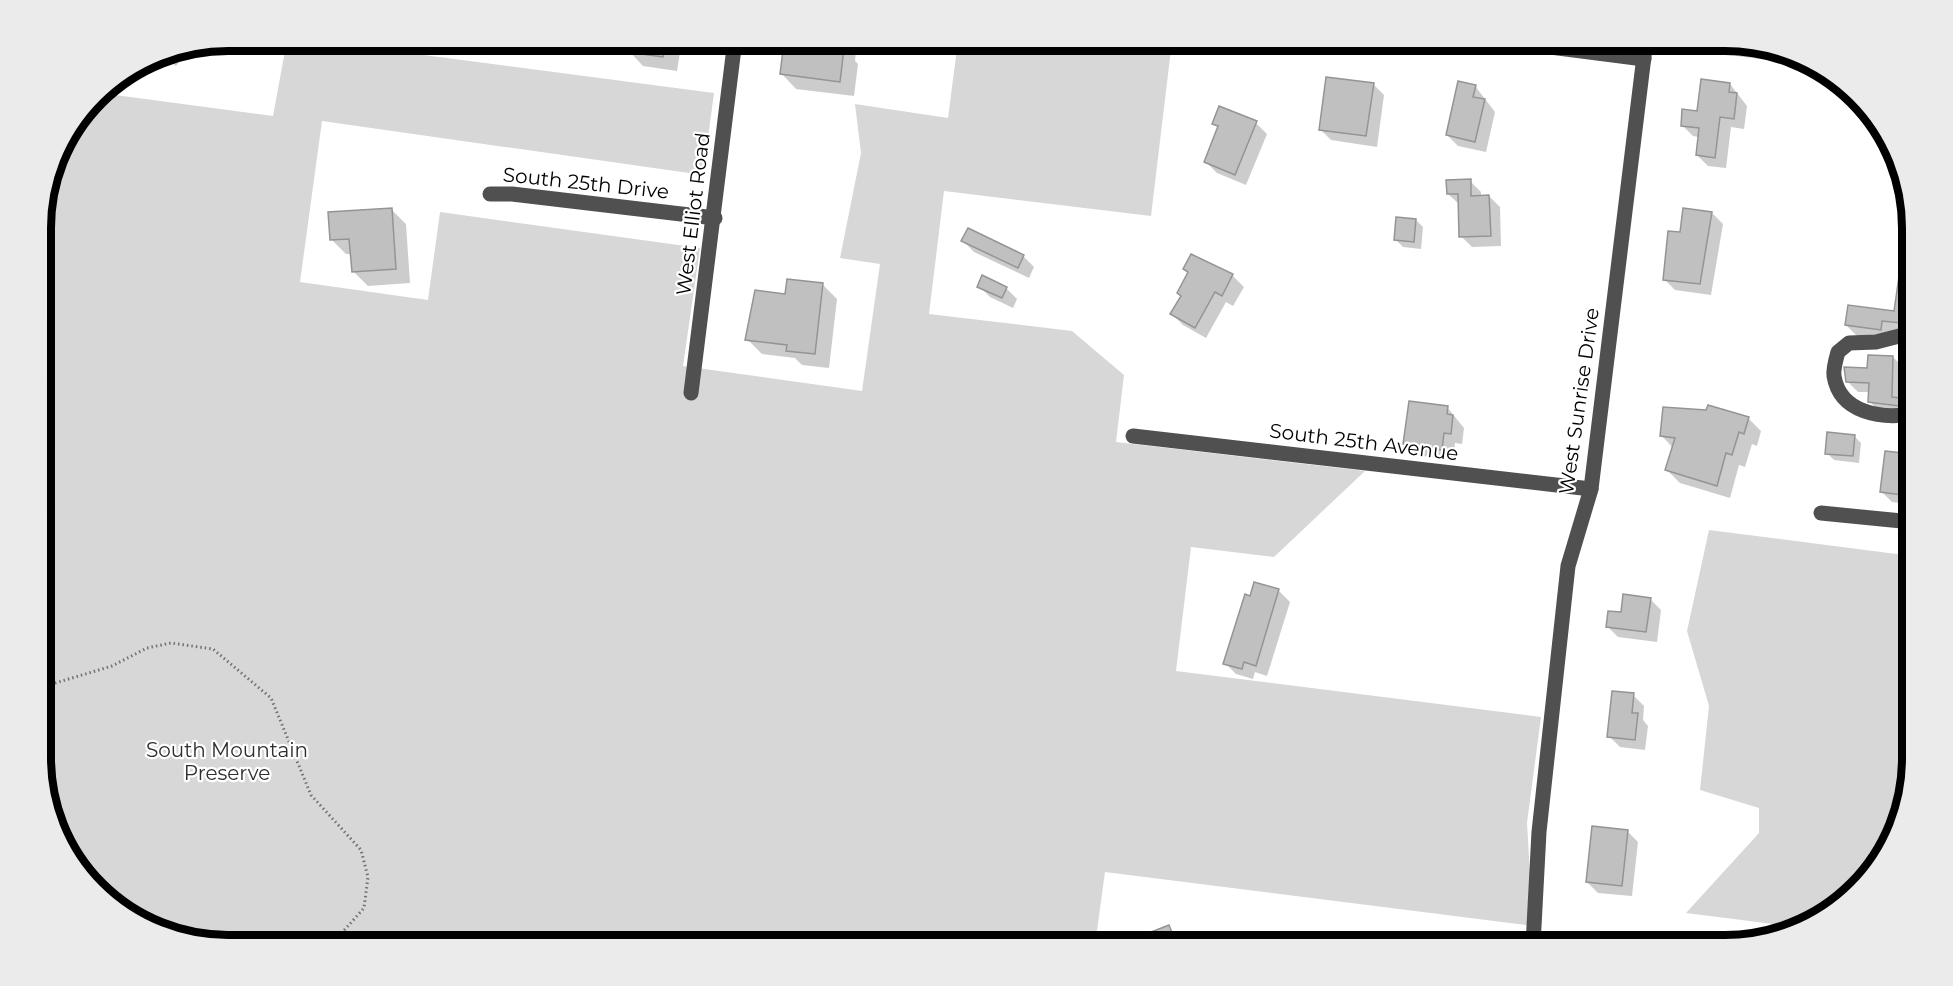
<svg xmlns="http://www.w3.org/2000/svg" width="1953" height="986" font-family="Montserrat,sans-serif">
	<style>
		.green { fill: #d7d7d7 }
		.shadow { fill: #0003 }
		.building { fill: #c0c0c0; stroke: #949494; stroke-width: 1.5 }
		.lines { fill: none; stroke-linecap: round; stroke-linejoin: round }
		.path { stroke: #727272; stroke-width: 3; stroke-dasharray: 1.5 3; stroke-linecap: butt }
		.minor { stroke: #505050; stroke-width: 15 }
		.labels { text-anchor: middle; dominant-baseline: central; stroke-width: 4.5; stroke-linejoin: round; paint-order: stroke }
		.street-label { font-size: 20px; fill: #000; stroke: #fff }
		.park-label { font-size: 20px; fill: #2e2e2e; stroke: #fff }
		.rim { fill: none; stroke: #000; stroke-width: 8 }
	</style>
	<rect width="100%" height="100%" fill="#fff"/>
	<g class="green">
		<polygon points="287,40 339,44 714,93 703,175 322,121 300,282 428,300 440,212 700,248 683,366 862,391 880,264 840,258 861,153 855,104 948,118 958,41 1172,41 1151,216 944,191 929,314 1072,331 1124,375 1116,442 1365,471 1274,557 1191,547 1176,671 1541,717 1527,823 1533,926 1105,872 1095,945 228,945 145,926 79,872 42,783 41,215 60,145 100,93 273,116"/>
		<polygon points="1709,530 1912,556 1912,759 1893,841 1829,914 1772,933 1773,924 1686,913 1759,833 1759,808 1700,790 1709,706 1687,631"/>
	</g>
	<g class="shadow">
		<polygon points="404,40 433,40 409,46"/>
		<polygon points="630,40 682,40 677,71 643,66 629,51"/>
		<polygon points="803,40 857,40 855,61 858,64 854,96 796,89 782,74 803,54 805,41"/>
		<polygon points="1721,40 1770,51 1769,60 1736,56"/>
		<polygon points="190,48 176,66 160,54"/>
		<polygon points="1373,84 1384,95 1377,147 1331,140 1320,129"/>
		<polygon points="1730,84 1747,106 1744,129 1731,127 1726,168 1708,166 1697,155 1699,137 1693,136 1682,125"/>
		<polygon points="1475,86 1495,112 1486,152 1458,146 1447,135"/>
		<polygon points="1214,123 1256,123 1267,134 1246,185 1217,173 1206,162 1219,129"/>
		<polygon points="1470,181 1481,192 1481,197 1489,196 1500,207 1501,246 1472,247 1461,236 1460,205 1448,194"/>
		<polygon points="391,209 406,224 410,283 368,286 353,271 352,254 346,254 331,239"/>
		<polygon points="1712,213 1723,224 1711,295 1675,290 1664,279 1681,234"/>
		<polygon points="1416,220 1423,227 1421,249 1403,247 1396,240"/>
		<polygon points="963,241 1023,256 1034,267 1029,278 974,252"/>
		<polygon points="1192,256 1233,276 1244,287 1233,306 1226,302 1206,338 1183,325 1172,314 1182,296"/>
		<polygon points="1903,260 1911,261 1911,334 1891,340 1857,336 1846,325 1895,313"/>
		<polygon points="823,285 837,299 829,368 802,365 795,358 762,354 747,339 787,295"/>
		<polygon points="979,286 1006,288 1017,299 1013,308 990,297"/>
		<polygon points="1893,357 1904,368 1902,402 1910,410 1880,412 1869,401 1870,392 1858,392 1847,381"/>
		<polygon points="1447,407 1464,428 1462,444 1455,443 1453,460 1416,455 1405,444"/>
		<polygon points="1748,418 1761,431 1757,446 1752,444 1745,467 1739,465 1730,498 1680,483 1667,470 1673,448 1662,436"/>
		<polygon points="1854,436 1861,443 1859,463 1834,460 1827,453"/>
		<polygon points="1912,456 1912,505 1892,502 1881,491"/>
		<polygon points="1255,584 1279,591 1290,602 1267,676 1255,672 1253,679 1236,674 1225,663"/>
		<polygon points="1650,599 1661,610 1657,642 1618,637 1607,626 1622,614"/>
		<polygon points="1633,695 1644,706 1643,720 1648,726 1645,750 1620,747 1609,736"/>
		<polygon points="1627,831 1638,842 1632,896 1598,893 1587,882"/>
		<polygon points="1168,927 1182,945 1151,945 1148,935"/>
		<polygon points="1707,935 1733,938 1739,944 1706,945"/>
	</g>
	<g class="building">
		<polygon points="629,40 665,40 663,57 627,52"/>
		<polygon points="804,40 841,40 840,47 844,48 840,82 780,74 783,50 802,52"/>
		<polygon points="1326,77 1374,83 1366,136 1319,130"/>
		<polygon points="1701,79 1730,83 1729,92 1737,93 1734,119 1720,117 1715,158 1696,155 1699,128 1681,126 1682,109 1697,111"/>
		<polygon points="1458,81 1476,85 1473,97 1485,99 1475,142 1446,135"/>
		<polygon points="1219,106 1257,121 1235,175 1204,162 1218,126 1212,124"/>
		<polygon points="1471,179 1471,196 1489,195 1491,236 1459,237 1458,194 1447,194 1446,180"/>
		<polygon points="392,208 396,269 352,272 349,239 330,240 328,212"/>
		<polygon points="1683,208 1712,212 1700,284 1663,280 1668,231 1680,232"/>
		<polygon points="1396,217 1416,219 1414,242 1394,240"/>
		<polygon points="968,228 1024,255 1018,268 961,241"/>
		<polygon points="1904,242 1911,242 1911,324 1882,321 1881,330 1845,325 1848,305 1894,311"/>
		<polygon points="1191,254 1233,274 1222,296 1215,292 1195,328 1170,314 1181,296 1177,293 1188,272 1183,269"/>
		<polygon points="982,275 1007,287 1002,298 977,287"/>
		<polygon points="787,279 823,283 815,354 786,351 787,345 745,340 755,290 785,294"/>
		<polygon points="1868,355 1893,356 1892,397 1900,398 1899,406 1868,402 1869,383 1846,382 1844,367 1867,368"/>
		<polygon points="1409,401 1448,406 1447,414 1453,415 1451,434 1444,433 1442,450 1403,444"/>
		<polygon points="1708,405 1749,417 1744,434 1739,432 1732,455 1726,453 1717,486 1665,470 1675,438 1660,436 1663,407 1706,410"/>
		<polygon points="1827,432 1855,435 1853,456 1825,454"/>
		<polygon points="1885,451 1912,454 1910,496 1880,492"/>
		<polygon points="1254,582 1279,589 1256,666 1244,662 1242,669 1223,664 1245,594 1250,596"/>
		<polygon points="1623,594 1651,598 1646,632 1606,627 1608,611 1621,612"/>
		<polygon points="1612,691 1634,693 1632,713 1638,713 1635,740 1607,737"/>
		<polygon points="1592,826 1628,830 1622,886 1586,882"/>
		<polygon points="1169,925 1177,945 1150,945 1146,934"/>
	</g>
	<g class="lines">
		<polyline class="path" points="42,687 112,666 147,648 171,643 213,649 271,698 311,795 361,850 368,877 364,908 331,945"/>
		<g class="minor">
			<polyline points="1496,40 1644,59"/>
			<polyline points="490,194 512,194 715,218"/>
			<path d="M 1911,333 L 1876,342 L 1849,343 L 1838,352 C 1836,359 1833,369 1834,376 C 1840,413 1881,419 1912,414"/>
			<polyline points="691,393 735,40"/>
			<polyline points="1133,436 1591,489"/>
			<polyline points="1821,513 1912,522"/>
			<polyline points="1533,945 1539,832 1568,566 1591,489 1646,40"/>
		</g>
	</g>
	<g class="labels">
		<g class="street-label">
			<text transform="translate(586 183) rotate(6)">South 25th Drive</text>
			<text transform="translate(693 214) rotate(-83)">West Elliot Road</text>
			<text transform="translate(1579 401) rotate(-82)">West Sunrise Drive</text>
			<text transform="translate(1364 442) rotate(7)">South 25th Avenue</text>
		</g>
		<g class="park-label">
			<text x="227" y="750">South Mountain<tspan x="227" dy="23">Preserve</tspan></text>
		</g>
	</g>
	<path d="M0 0H1953V986H0ZM228 51H1725A177 177 0 0 1 1902 228V758A177 177 0 0 1 1725 935H228A177 177 0 0 1 51 758V228A177 177 0 0 1 228 51Z" fill="#ebebeb" fill-rule="evenodd"/>
	<path class="rim" d="M228 51H1725A177 177 0 0 1 1902 228V758A177 177 0 0 1 1725 935H228A177 177 0 0 1 51 758V228A177 177 0 0 1 228 51Z"/>
</svg>
